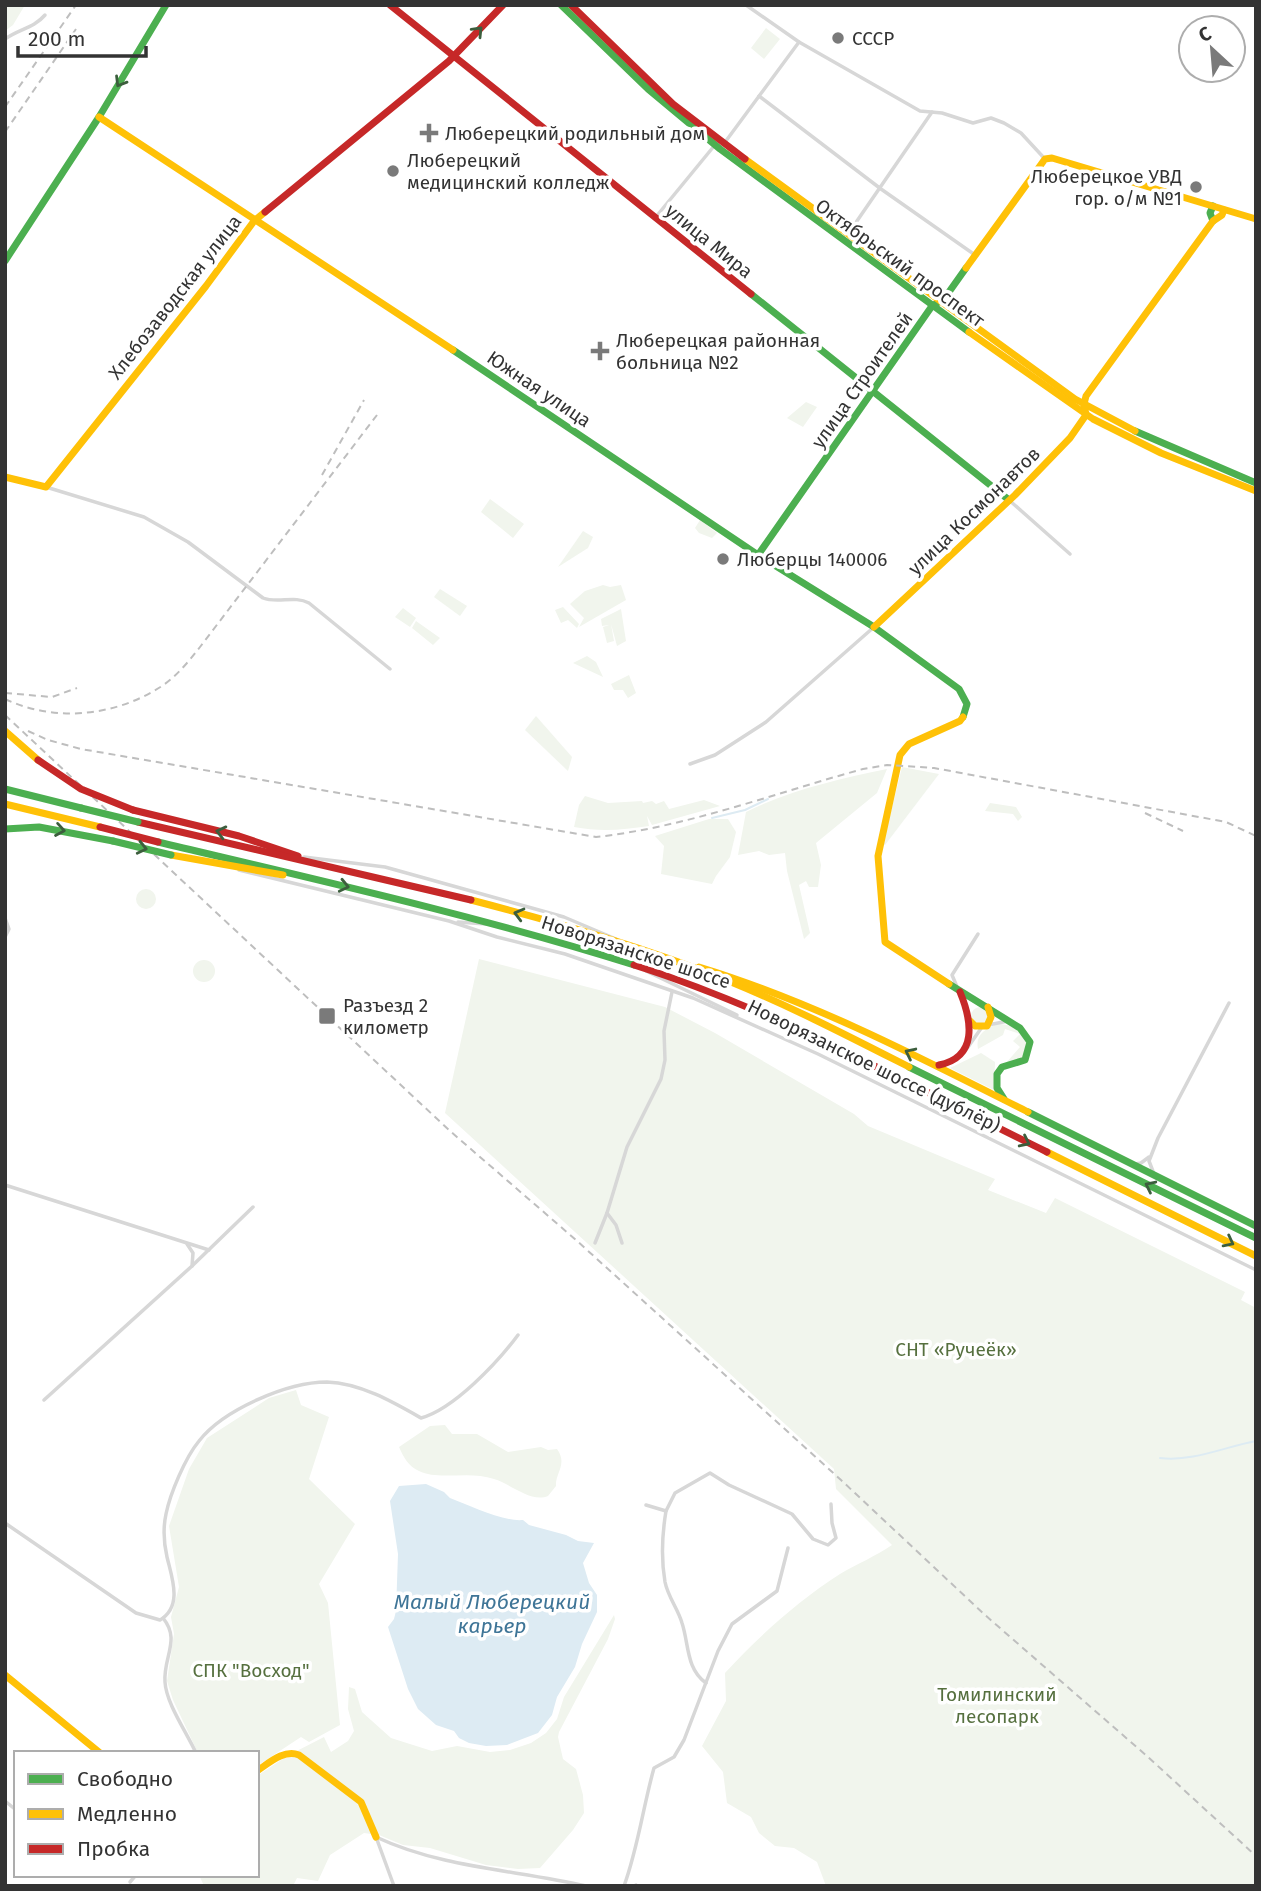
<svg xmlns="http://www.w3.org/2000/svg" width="1261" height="1891" font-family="'Fira Sans',sans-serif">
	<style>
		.green { fill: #f1f5ed }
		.water { fill: #ddebf3 }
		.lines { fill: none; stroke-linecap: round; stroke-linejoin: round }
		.stream { stroke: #ddebf3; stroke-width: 2 }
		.street { stroke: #d7d7d7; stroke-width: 3.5 }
		.fast { stroke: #4caf50; stroke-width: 7 }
		.slow { stroke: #ffc107; stroke-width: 7 }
		.jam { stroke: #c62828; stroke-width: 7 }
		.rail { stroke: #bebebe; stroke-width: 2; stroke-dasharray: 7 5; stroke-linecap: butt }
		.fast-bridge { stroke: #4caf50; stroke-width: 7 }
		.jam-bridge { stroke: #c62828; stroke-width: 7 }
		.oneway { stroke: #3c5e3d }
		.poi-dot { fill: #7a7a7a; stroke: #fff; stroke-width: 2.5 }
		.labels { text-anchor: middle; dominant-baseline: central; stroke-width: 7; stroke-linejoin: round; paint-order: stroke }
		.poi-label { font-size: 19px; fill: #333; stroke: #fff; text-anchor: start }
		.street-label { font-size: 19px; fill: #333; stroke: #fff }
		.park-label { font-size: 19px; fill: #56703f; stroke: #fff }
		.water-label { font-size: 21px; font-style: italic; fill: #3f7597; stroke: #fff }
	</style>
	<rect width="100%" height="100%" fill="#fff"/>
	<g class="green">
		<polygon points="5,5 25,5 13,25 5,31"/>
		<polygon points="766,28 780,39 764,59 751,48"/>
		<polygon points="806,402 817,407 803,427 787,418"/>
		<polygon points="490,499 524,524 513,538 481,512"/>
		<polygon points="700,520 717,533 712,538 699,533 695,528"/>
		<polygon points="583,531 593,537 588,548 558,567"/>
		<polygon points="603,585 610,587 621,585 626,600 579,627 584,618 570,604 585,591"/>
		<polygon points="440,589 467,606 460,616 434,597"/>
		<polygon points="563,607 579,624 577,628 568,620 561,623 555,610"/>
		<polygon points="403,608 416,618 410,627 395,617"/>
		<polygon points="621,609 626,641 617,646 611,624 614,641 607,643 603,627 609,625 602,626 601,619"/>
		<polygon points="416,621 440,638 433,645 412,628"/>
		<polygon points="587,656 596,662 603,677 573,663"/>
		<polygon points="629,675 636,693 628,698 623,690 614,690 611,684"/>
		<polygon points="536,716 572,757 568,771 525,730"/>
		<polygon points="902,767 939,774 885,845 883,844"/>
		<path d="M 887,769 L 877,793 L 816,843 L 821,865 L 818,887 L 809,887 L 806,881 L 799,885 L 810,933 L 804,939 L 787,871 L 785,853 L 769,855 L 759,851 L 738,855 L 746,812 C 790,790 839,779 887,769 Z"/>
		<path d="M 585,796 L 608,803 L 642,801 L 643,803 L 652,801 L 656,804 L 664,801 L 669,809 L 704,800 L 720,806 L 652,825 L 647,816 L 649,826 C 623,830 600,832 574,827 L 579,805 Z"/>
		<polygon points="990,803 1016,807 1022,817 1018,821 1013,814 985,811"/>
		<polygon points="709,819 728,819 736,832 730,857 716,876 712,884 661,874 664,846 655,836"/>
		<circle cx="146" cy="899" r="10"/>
		<path d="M 479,959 L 665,1007 L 715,1033 L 854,1114 L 868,1126 L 995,1179 L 988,1190 L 1046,1213 L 1055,1198 L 1245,1292 L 1241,1300 L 1256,1308 L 1256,1886 L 826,1886 L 817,1862 L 794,1848 L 775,1846 L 759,1833 L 751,1817 L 727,1803 L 723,1772 L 702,1746 L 726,1701 L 725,1673 C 759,1636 798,1601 840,1574 C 857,1564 876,1556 892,1545 L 836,1489 L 834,1469 L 445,1113 Z"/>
		<circle cx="204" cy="971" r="11"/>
		<circle cx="980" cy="1016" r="9"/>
		<path d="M 997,1024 C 1020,1023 1038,1044 1018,1062 L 1006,1063 L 1020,1047 L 1013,1041 L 1020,1034 L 1005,1029 L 1003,1035 L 978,1049 C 975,1035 985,1029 997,1024 Z"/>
		<polygon points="981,1053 995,1062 994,1090 950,1068"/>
		<polygon points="296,1390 301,1405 329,1417 309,1479 355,1524 319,1584 328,1603 340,1725 309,1742 301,1737 257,1766 257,1753 198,1753 173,1700 167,1681 174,1634 171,1617 179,1587 169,1526 189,1469 207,1438 269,1398"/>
		<path d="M 445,1425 L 452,1434 L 477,1434 L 508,1452 L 541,1447 L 548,1450 L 557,1449 C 568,1464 555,1473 556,1486 L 548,1496 C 531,1503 511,1484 494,1479 C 469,1470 439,1481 419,1471 C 408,1466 404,1458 399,1447 L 430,1426 Z"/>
		<polygon points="614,1615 615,1619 608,1639 559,1732 558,1737 563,1759 576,1769 583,1795 584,1813 573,1830 540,1868 518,1869 486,1865 430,1848 403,1845 379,1835 364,1833 330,1855 318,1881 297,1878 293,1886 204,1886 199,1875 257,1875 257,1776 287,1756 324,1737 331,1752 348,1741 354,1731 348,1709 349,1687 355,1689 362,1712 391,1738 432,1751 457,1746 490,1752 510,1750 531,1743 546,1733 557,1719 564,1697"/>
	</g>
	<path class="water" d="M 426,1484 L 444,1492 L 450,1498 C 469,1505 503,1522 523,1520 L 529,1525 L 566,1535 L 578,1541 L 594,1543 L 583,1563 L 589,1583 L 597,1595 L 597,1612 L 582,1644 L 575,1667 L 557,1697 L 552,1715 L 538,1733 L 507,1745 L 486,1746 L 469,1743 L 459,1738 L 454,1731 L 436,1725 L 418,1709 L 408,1689 L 388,1627 L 394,1619 L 396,1611 L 398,1554 L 390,1501 L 399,1486 Z"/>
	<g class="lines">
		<g class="stream">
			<polyline points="712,818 745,810 768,799"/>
			<path d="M 1160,1458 C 1193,1462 1224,1447 1256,1441"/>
		</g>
		<g class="street">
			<polyline points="746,5 799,42 920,111 942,113 973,123 991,118 1004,123 1021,133 1045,159"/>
			<path d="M 5,39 C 19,29 34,28 45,15"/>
			<polyline points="759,96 881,189 975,255"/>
			<polyline points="720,149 799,42"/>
			<polyline points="655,218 719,140"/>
			<polyline points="848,234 932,112"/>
			<path d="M 46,487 L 144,517 L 188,542 L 263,598 C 278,604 294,595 309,603 L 390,669"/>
			<polyline points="1009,500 1070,554"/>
			<polyline points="690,764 715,755 766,722 874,627"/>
			<polyline points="304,857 385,867 564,917 616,939"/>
			<polyline points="239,870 449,921 497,937 565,954 693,998 818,1054 1256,1270"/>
			<polyline points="5,918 9,929 5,937"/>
			<polyline points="458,922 486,924"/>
			<polyline points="646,971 737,1015"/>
			<polyline points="958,989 952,975 978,934"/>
			<polyline points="988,1025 1008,1021"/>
			<polyline points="966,1050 982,1027"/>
			<polyline points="1135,1164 1141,1163 1149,1157"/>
			<polyline points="1154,1174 1149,1161 1158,1138 1229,1003"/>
			<polyline points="5,1185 209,1250"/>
			<polyline points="595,1243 607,1213"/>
			<polyline points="622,1243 616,1225 607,1213 627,1147 661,1079 665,1060 664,1031 672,992"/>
			<polyline points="187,1244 193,1253 192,1266"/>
			<polyline points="44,1400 192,1266 253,1207"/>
			<polyline points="646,1505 666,1511 675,1493 710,1473 729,1485 792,1514 813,1539 828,1545 836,1538 832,1523 831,1504"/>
			<path d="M 666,1511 C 662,1535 661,1559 665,1582 C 668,1597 678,1609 682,1623 C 689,1644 686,1669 706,1683"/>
			<path d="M 5,1523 L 136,1613 L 160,1620 C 183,1606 172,1578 167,1557 C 164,1544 163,1528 166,1514 C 170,1494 185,1458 199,1441 C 223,1410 287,1382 327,1382 C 360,1383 393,1402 421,1418 C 454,1409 498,1362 518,1335"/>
			<path d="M 163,1618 C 181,1640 163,1657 165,1682 C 166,1703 187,1733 196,1753"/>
			<polyline points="5,1801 16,1810"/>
			<path d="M 376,1837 C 442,1868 517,1870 586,1886"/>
			<polyline points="376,1837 394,1886"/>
			<polyline points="130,1882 136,1875"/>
			<path d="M 624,1886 C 638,1848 643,1807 654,1768 L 674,1757 L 684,1740 L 718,1651 L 732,1624 L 777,1591 L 788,1548"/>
			<polyline points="634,1886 636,1885"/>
		</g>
		<g class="fast">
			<polyline points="561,5 648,89 720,149 969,332"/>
			<polyline points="1213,206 1210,213 1213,221"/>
			<polyline points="5,261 99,117 166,5"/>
			<polyline points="751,294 1009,500"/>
			<polyline points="453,350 758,555 874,627 959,689 967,704 963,717"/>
			<polyline points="1135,431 1256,483"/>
			<polyline points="758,555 932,306 944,299 966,268"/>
			<polyline points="5,789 81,808"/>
			<polyline points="5,829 39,827 113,841"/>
			<path d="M 158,842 C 318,880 478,916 634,965"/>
			<polyline points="949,984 1020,1028 1030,1042 1025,1060 1002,1067 997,1074 997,1088 1004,1099"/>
			<polyline points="909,1067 1256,1238"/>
			<polyline points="1028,1112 1256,1226"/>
		</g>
		<g class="slow">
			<polyline points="99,117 453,350"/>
			<polyline points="745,159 1075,399 1135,431"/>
			<polyline points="966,268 1045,159 1052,158 1256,219"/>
			<polyline points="969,332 1093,419 1161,453 1256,491"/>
			<polyline points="5,477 46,487 206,286 254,221 265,212"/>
			<polyline points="874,627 1015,495 1070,438 1086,415 1084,404 1086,396 1213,221 1222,215 1224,210"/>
			<polyline points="5,731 38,760"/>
			<polyline points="5,804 100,827"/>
			<polyline points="171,855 283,875"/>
			<path d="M 471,900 C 559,923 647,948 731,982 C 792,1007 850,1037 909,1067"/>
			<path d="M 699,967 C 814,1002 921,1058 1028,1112"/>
			<polyline points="949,984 885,942 878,856 900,755 909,744 960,721 963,717"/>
			<polyline points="970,1021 975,1026 987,1026 991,1017 988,1007"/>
			<polyline points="1047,1152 1256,1256"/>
			<polyline points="5,1675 100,1753"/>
			<path d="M 257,1771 C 269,1763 284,1749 299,1755 L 361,1802 L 376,1837"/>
		</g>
		<g class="jam">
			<polyline points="390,5 751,294"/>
			<polyline points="571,5 673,104 745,159"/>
			<polyline points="265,212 449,61 503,5"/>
			<polyline points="133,810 239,836 298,856"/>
			<polyline points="138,822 471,900"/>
			<path d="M 634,965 C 778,1011 912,1086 1047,1152"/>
			<path d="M 939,1065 C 978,1057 972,1021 960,992"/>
		</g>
		<g class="rail">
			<polyline points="5,107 76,5"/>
			<polyline points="5,132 76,29"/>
			<polyline points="322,475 364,400"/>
			<polyline points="5,693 52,697 77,688"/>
			<path d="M 5,699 C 56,723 116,716 162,686 C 177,676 189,661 200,647 L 377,415"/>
			<polyline points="5,715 450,1131 576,1240 841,1480 985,1615 1148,1757 1256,1856"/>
			<path d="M 28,731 L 48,740 L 81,749 L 596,837 C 687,827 775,793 863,769 L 887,765 L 934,768 L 1226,822 L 1256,836"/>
			<polyline points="1145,813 1183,831"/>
		</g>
		<g class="fast-bridge">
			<polyline points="81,808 138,822"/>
			<polyline points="113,841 171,855"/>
		</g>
		<g class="jam-bridge">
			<polyline points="38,760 81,789 133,810"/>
			<polyline points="100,827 158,842"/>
		</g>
	</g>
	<defs><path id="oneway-chevron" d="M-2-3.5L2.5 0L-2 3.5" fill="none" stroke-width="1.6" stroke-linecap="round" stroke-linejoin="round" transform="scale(1.75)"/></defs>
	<g class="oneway">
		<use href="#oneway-chevron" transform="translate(478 31) rotate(-46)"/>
		<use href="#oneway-chevron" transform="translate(120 82) rotate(121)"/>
		<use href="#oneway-chevron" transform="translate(60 830) rotate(10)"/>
		<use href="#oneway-chevron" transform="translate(221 832) rotate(-166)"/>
		<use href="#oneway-chevron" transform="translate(142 848) rotate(13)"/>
		<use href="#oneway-chevron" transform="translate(344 886) rotate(13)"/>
		<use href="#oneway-chevron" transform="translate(519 914) rotate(-165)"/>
		<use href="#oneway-chevron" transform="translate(910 1053) rotate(-154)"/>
		<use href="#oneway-chevron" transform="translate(1025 1142) rotate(26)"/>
		<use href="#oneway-chevron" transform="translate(1150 1186) rotate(-154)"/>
		<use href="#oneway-chevron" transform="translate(1229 1242) rotate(27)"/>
	</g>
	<g class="poi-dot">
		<circle cx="838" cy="38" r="7"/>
		<path d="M425.5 122.5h7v7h7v7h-7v7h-7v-7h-7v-7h7z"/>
		<circle cx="393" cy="171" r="7"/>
		<circle cx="1196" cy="187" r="7"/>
		<path d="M596.5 340.5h7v7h7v7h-7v7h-7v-7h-7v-7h7z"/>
		<circle cx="723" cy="559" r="7"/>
		<rect x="318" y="1007" width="18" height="18" rx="3.5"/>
	</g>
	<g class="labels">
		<g class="poi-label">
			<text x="852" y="38">СССР</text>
			<text x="445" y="133">Люберецкий родильный дом</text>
			<text x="407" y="160">Люберецкий<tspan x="407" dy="22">медицинский колледж</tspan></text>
			<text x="1182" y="176" text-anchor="end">Люберецкое УВД<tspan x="1182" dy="22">гор. о/м №1</tspan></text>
			<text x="616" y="340">Люберецкая районная<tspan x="616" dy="22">больница №2</tspan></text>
			<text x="737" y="559">Люберцы 140006</text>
			<text x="343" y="1005">Разъезд 2<tspan x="343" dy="22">километр</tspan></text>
		</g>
		<g class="street-label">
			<text transform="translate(709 241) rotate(39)">улица Мира</text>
			<text transform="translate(900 263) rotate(36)">Октябрьский проспект</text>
			<text transform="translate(175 297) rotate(-52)">Хлебозаводская улица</text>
			<text transform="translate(862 380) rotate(-55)">улица Строителей</text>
			<text transform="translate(539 389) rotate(34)">Южная улица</text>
			<text transform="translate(974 511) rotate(-44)">улица Космонавтов</text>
			<text transform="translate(636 952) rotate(18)">Новорязанское шоссе</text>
			<text transform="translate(874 1066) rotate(26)">Новорязанское шоссе (дублёр)</text>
		</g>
		<g class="park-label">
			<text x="956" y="1349">СНТ «Ручеёк»</text>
			<text x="251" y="1670">СПК "Восход"</text>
			<text x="997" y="1694">Томилинский<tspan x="997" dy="22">лесопарк</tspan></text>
		</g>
		<g class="water-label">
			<text x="492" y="1602">Малый Люберецкий<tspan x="492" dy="24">карьер</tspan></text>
		</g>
	</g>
	<rect width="1261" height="1891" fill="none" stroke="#333333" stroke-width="14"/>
	<rect x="14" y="1751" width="245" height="126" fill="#ffffff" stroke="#adadad" stroke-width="2"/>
	<rect x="28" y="1774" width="35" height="10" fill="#4caf50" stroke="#adadad" stroke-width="2"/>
	<text x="77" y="1786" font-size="21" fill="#333333">Свободно</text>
	<rect x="28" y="1809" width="35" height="10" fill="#ffc107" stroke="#adadad" stroke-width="2"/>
	<text x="77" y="1821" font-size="21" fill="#333333">Медленно</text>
	<rect x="28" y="1844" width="35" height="10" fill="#c62828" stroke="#adadad" stroke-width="2"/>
	<text x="77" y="1856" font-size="21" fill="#333333">Пробка</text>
	<g transform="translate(1212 49) rotate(334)"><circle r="33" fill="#ffffff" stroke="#adadad" stroke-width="2"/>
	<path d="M0-5L12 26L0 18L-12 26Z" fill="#7a7a7a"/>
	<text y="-10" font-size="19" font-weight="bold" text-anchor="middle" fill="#333333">С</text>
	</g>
	<path d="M18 46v10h128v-10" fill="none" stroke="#333333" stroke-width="3.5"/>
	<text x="28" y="46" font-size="21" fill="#333333" stroke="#ffffff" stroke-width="5" paint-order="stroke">200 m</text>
</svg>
